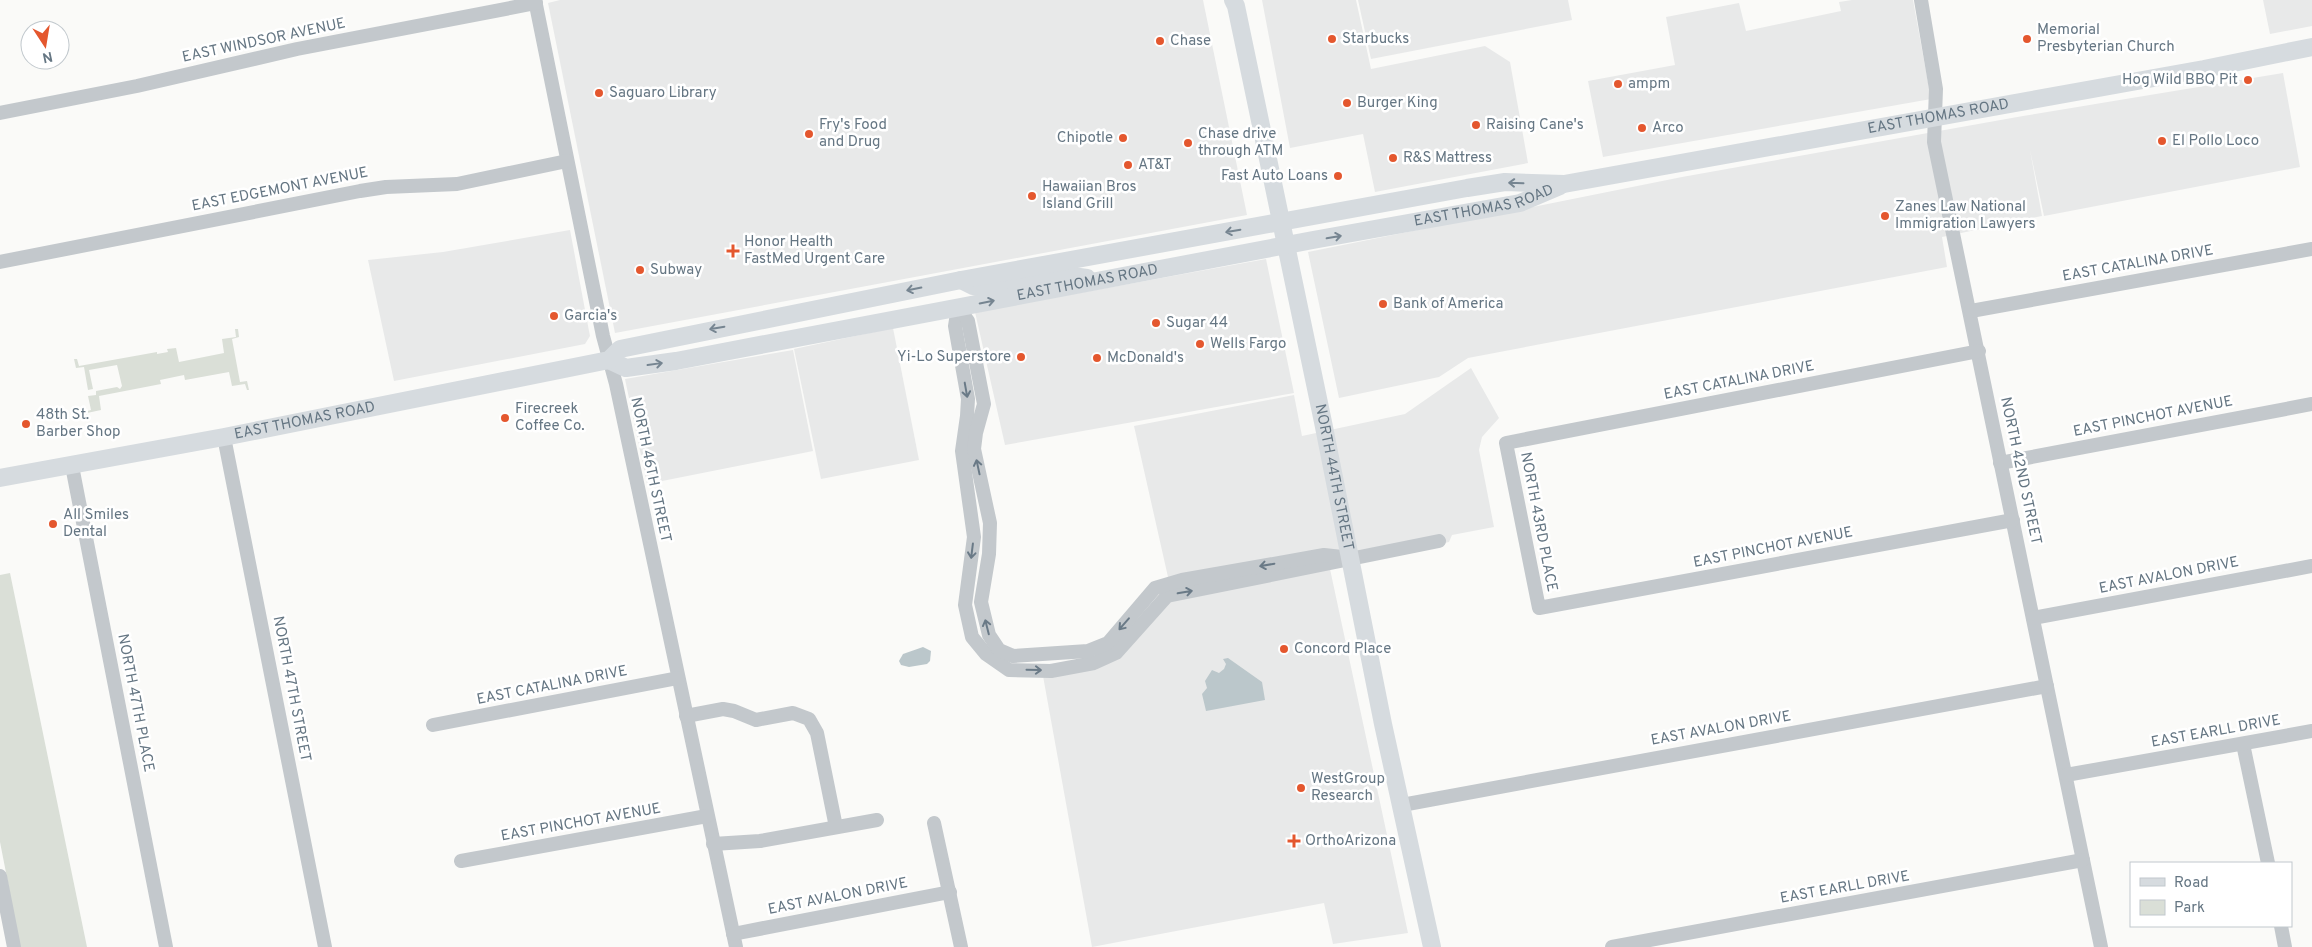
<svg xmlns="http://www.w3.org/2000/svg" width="2312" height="947" font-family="Overpass,sans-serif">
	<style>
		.built { fill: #e8e9e9 }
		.green { fill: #dadfd7 }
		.water { fill: #bbc7cb }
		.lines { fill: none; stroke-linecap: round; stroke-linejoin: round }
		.minor { stroke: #c3c8cc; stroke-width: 14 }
		.major { stroke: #d6dbdf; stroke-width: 18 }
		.oneway { stroke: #768591 }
		.oneway2 { stroke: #6a7a87 }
		.poi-dot { fill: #e4572e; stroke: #fff; stroke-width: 2 }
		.labels { text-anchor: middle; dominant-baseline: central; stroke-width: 5; stroke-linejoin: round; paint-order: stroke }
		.poi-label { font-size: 15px; fill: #657683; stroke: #fff; text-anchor: start }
		.street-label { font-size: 15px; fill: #657683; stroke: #fff }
	</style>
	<rect width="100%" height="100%" fill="#fafaf8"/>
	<g class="built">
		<polygon points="560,0 1203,0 1247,215 615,333 548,3"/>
		<polygon points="1262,0 1356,0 1371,69 1485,46 1510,62 1528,163 1375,192 1363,134 1290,148"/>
		<polygon points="1358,0 1568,0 1572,20 1371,59"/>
		<polygon points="1852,0 1913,0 1931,99 1603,157 1588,81 1675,65 1666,17 1739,3 1746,31 1841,11 1839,2"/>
		<polygon points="2263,0 2312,0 2312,26 2270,34"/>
		<polygon points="2283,73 2300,167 2044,216 2030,150 2042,216 1942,237 1947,267 1468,358 1439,377 1339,398 1308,252 1682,177 2023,116"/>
		<polygon points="570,230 589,331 590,336 585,344 394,381 368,260 443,252"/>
		<polygon points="1266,259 1294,393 1005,445 975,312"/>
		<polygon points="893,328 919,460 821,479 794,349"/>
		<polygon points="793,350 813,451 647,484 625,379"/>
		<polygon points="1471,368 1499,418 1482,437 1479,450 1494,527 1452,535 1449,542 1330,569 1408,933 1333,944 1324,903 1092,947 1043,676 1100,664 1170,601 1168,577 1134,426 1294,395 1302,436 1405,414"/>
	</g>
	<g class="green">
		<polygon points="235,329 238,329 239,337 232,339 240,382 247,381 249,390 247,390 245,384 232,386 229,372 185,380 184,375 160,380 161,384 99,396 101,410 87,413 88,421 86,421 84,412 91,410 88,396 96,395 96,391 117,387 120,389 122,386 117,365 89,370 93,389 88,390 84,367 76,368 74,359 77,359 79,366 157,352 157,354 168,352 167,349 176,348 179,362 224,353 222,339 236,337"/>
		<polygon points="10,573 87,947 17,947 9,888 0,842 0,575"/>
	</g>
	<g class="water">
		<polygon points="923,647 931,651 930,661 927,664 909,667 901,665 899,661 903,654"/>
		<polygon points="1228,658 1262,682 1265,700 1206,711 1202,694 1207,688 1205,681 1212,670 1219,673 1224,669 1226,664 1223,659"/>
	</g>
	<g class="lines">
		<g class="minor">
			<polyline points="535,0 603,336 616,384 736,947"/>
			<polyline points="1921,0 1936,89 1934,142 2101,947"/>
			<polyline points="0,113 137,86 297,49 536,3"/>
			<polyline points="0,262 360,191 386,187 457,184 567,161"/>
			<polyline points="958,307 955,326 968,399 967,416 962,451 974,537 965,605 972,637 986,654 1009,670 1051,671 1094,663 1116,653 1167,596 1439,541"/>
			<polyline points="958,307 968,321 984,404 976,433 974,449 990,523 989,554 981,602 989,635 999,650 1013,656 1088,651 1108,643 1155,588 1182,580 1324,555 1342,557"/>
			<polyline points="1971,311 2312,249"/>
			<polyline points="1979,351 1506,443 1539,608 2013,520"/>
			<polyline points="224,437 325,947"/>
			<polyline points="2000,463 2312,404"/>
			<polyline points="72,466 166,947"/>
			<polyline points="2033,618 2312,566"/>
			<polyline points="686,716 723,709 734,711 756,720 793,713 809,719 817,733 836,827"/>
			<polyline points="433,725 678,678"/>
			<polyline points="2243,744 2268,863"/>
			<polyline points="2066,775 2312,731"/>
			<polyline points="1402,805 2047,686"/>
			<polyline points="934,823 961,947"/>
			<polyline points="713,844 760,841 877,820"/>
			<polyline points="461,861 707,816"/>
			<polyline points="0,876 14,947"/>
			<polyline points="2281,926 2285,947"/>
			<polyline points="733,934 950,892"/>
			<polyline points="1612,947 2083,860"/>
		</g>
		<g class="major">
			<path id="s1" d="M 1233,0 L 1236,6 L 1323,422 L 1383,724 L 1432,947"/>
			<polyline points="961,280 973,286 986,289 1065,275 1087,278"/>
			<path id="s2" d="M 609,360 L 626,368 L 676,361 L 1313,240 L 1520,203 L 1560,186"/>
			<path id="s3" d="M 0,478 L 224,437 L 609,360 L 620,349 L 961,280 L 1467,188 L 1505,182 L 1564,184 L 2204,69 L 2312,47"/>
		</g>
	</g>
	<defs><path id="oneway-shaft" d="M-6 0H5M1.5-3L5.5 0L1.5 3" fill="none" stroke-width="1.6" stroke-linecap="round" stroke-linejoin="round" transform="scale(1.25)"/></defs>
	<g class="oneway">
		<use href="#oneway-shaft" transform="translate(1516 183) rotate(-178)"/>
		<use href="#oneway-shaft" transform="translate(1233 231) rotate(170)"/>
		<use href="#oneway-shaft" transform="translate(1334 237) rotate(-10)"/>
		<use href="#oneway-shaft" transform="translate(914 289) rotate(169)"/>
		<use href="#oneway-shaft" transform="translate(987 302) rotate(-11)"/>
		<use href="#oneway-shaft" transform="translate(717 328) rotate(170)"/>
		<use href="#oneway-shaft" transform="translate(655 364) rotate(-8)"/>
	</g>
	<g class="oneway2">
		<use href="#oneway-shaft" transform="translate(966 390) rotate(80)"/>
		<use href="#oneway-shaft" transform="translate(978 467) rotate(-102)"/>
		<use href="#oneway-shaft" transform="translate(972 551) rotate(97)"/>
		<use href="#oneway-shaft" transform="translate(1267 565) rotate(170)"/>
		<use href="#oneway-shaft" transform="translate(1185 592) rotate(-10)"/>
		<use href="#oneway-shaft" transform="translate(1124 624) rotate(131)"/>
		<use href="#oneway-shaft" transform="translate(987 627) rotate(-104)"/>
		<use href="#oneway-shaft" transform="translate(1034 670) rotate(1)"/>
	</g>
	<g class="poi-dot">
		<circle cx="1332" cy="39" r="5"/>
		<circle cx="2027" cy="39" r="5"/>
		<circle cx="1160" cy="41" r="5"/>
		<circle cx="2248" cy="80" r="5"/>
		<circle cx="1618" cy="84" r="5"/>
		<circle cx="599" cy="93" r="5"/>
		<circle cx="1347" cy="103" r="5"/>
		<circle cx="1476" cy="125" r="5"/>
		<circle cx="1642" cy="128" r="5"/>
		<circle cx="809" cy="134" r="5"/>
		<circle cx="1123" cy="138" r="5"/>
		<circle cx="2162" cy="141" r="5"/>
		<circle cx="1188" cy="143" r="5"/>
		<circle cx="1393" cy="158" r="5"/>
		<circle cx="1128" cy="165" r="5"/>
		<circle cx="1338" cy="176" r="5"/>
		<circle cx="1032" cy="196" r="5"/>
		<circle cx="1885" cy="216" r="5"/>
		<path d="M730.5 243.5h5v5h5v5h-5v5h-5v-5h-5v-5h5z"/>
		<circle cx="640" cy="270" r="5"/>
		<circle cx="1383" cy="304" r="5"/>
		<circle cx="554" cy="316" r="5"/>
		<circle cx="1156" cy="323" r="5"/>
		<circle cx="1200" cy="344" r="5"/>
		<circle cx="1021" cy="357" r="5"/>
		<circle cx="1097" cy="358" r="5"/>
		<circle cx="505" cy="418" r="5"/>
		<circle cx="26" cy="424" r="5"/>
		<circle cx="53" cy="524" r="5"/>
		<circle cx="1284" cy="649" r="5"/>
		<circle cx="1301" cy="788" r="5"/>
		<path d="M1291.5 833.5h5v5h5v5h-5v5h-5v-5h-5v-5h5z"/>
	</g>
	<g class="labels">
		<g class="poi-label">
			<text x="2037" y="30">Memorial<tspan x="2037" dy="17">Presbyterian Church</tspan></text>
			<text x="1342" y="39">Starbucks</text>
			<text x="1170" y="41">Chase</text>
			<text x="2238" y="80" text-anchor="end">Hog Wild BBQ Pit</text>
			<text x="1628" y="84">ampm</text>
			<text x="609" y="93">Saguaro Library</text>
			<text x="1357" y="103">Burger King</text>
			<text x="819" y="125">Fry's Food<tspan x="819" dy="17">and Drug</tspan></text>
			<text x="1486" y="125">Raising Cane's</text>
			<text x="1652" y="128">Arco</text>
			<text x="1198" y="134">Chase drive<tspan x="1198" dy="17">through ATM</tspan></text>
			<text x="1113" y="138" text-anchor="end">Chipotle</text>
			<text x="2172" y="141">El Pollo Loco</text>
			<text x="1403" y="158">R&amp;S Mattress</text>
			<text x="1138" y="165">AT&amp;T</text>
			<text x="1328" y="176" text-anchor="end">Fast Auto Loans</text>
			<text x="1042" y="187">Hawaiian Bros<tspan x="1042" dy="17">Island Grill</tspan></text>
			<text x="1895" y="207">Zanes Law National<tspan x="1895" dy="17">Immigration Lawyers</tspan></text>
			<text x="744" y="242">Honor Health<tspan x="744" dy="17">FastMed Urgent Care</tspan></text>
			<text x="650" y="270">Subway</text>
			<text x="1393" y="304">Bank of America</text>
			<text x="564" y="316">Garcia's</text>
			<text x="1166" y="323">Sugar 44</text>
			<text x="1210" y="344">Wells Fargo</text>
			<text x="1011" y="357" text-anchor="end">Yi-Lo Superstore</text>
			<text x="1107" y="358">McDonald's</text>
			<text x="515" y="409">Firecreek<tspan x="515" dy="17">Coffee Co.</tspan></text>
			<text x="36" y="415">48th St.<tspan x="36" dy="17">Barber Shop</tspan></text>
			<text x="63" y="515">All Smiles<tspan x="63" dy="17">Dental</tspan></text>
			<text x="1294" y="649">Concord Place</text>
			<text x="1311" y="779">WestGroup<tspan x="1311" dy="17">Research</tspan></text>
			<text x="1305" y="841">OrthoArizona</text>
		</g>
		<g class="street-label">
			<text transform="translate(264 41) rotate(-12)">EAST WINDSOR AVENUE</text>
			<text stroke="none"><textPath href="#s3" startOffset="1976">EAST THOMAS ROAD</textPath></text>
			<text transform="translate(280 190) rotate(-11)">EAST EDGEMONT AVENUE</text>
			<text stroke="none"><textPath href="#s2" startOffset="892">EAST THOMAS ROAD</textPath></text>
			<text transform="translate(2138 264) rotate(-10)">EAST CATALINA DRIVE</text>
			<text stroke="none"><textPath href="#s2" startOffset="488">EAST THOMAS ROAD</textPath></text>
			<text transform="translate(1739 381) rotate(-11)">EAST CATALINA DRIVE</text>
			<text transform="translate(2153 417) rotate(-11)">EAST PINCHOT AVENUE</text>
			<text stroke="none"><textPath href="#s3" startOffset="310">EAST THOMAS ROAD</textPath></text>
			<text transform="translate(650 470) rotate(78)">NORTH 46TH STREET</text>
			<text transform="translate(2020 471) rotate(78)">NORTH 42ND STREET</text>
			<text stroke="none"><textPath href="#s1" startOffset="488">NORTH 44TH STREET</textPath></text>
			<text transform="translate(1538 522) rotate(79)">NORTH 43RD PLACE</text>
			<text transform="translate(1773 548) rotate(-11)">EAST PINCHOT AVENUE</text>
			<text transform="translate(2169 576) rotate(-11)">EAST AVALON DRIVE</text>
			<text transform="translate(552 686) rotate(-11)">EAST CATALINA DRIVE</text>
			<text transform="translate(291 689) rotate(79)">NORTH 47TH STREET</text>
			<text transform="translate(135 703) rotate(79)">NORTH 47TH PLACE</text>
			<text transform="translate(1721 729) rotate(-10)">EAST AVALON DRIVE</text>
			<text transform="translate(2216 732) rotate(-10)">EAST EARLL DRIVE</text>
			<text transform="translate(581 823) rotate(-10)">EAST PINCHOT AVENUE</text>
			<text transform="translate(1845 888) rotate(-10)">EAST EARLL DRIVE</text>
			<text transform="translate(838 897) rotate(-11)">EAST AVALON DRIVE</text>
		</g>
	</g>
	<rect x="2130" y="862" width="162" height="65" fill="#ffffff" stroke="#c1c8cd"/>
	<rect x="2140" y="878" width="25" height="8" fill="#d6dbdf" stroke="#c1c8cd"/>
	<text x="2174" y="887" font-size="15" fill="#657683">Road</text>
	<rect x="2140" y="900" width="25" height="15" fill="#dadfd7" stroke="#c1c8cd"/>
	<text x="2174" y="912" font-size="15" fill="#657683">Park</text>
	<g transform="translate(45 45) rotate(168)"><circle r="24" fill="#ffffff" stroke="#c1c8cd"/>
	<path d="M0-4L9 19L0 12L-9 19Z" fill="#e4572e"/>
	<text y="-8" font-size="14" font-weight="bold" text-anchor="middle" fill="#657683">N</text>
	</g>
</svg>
